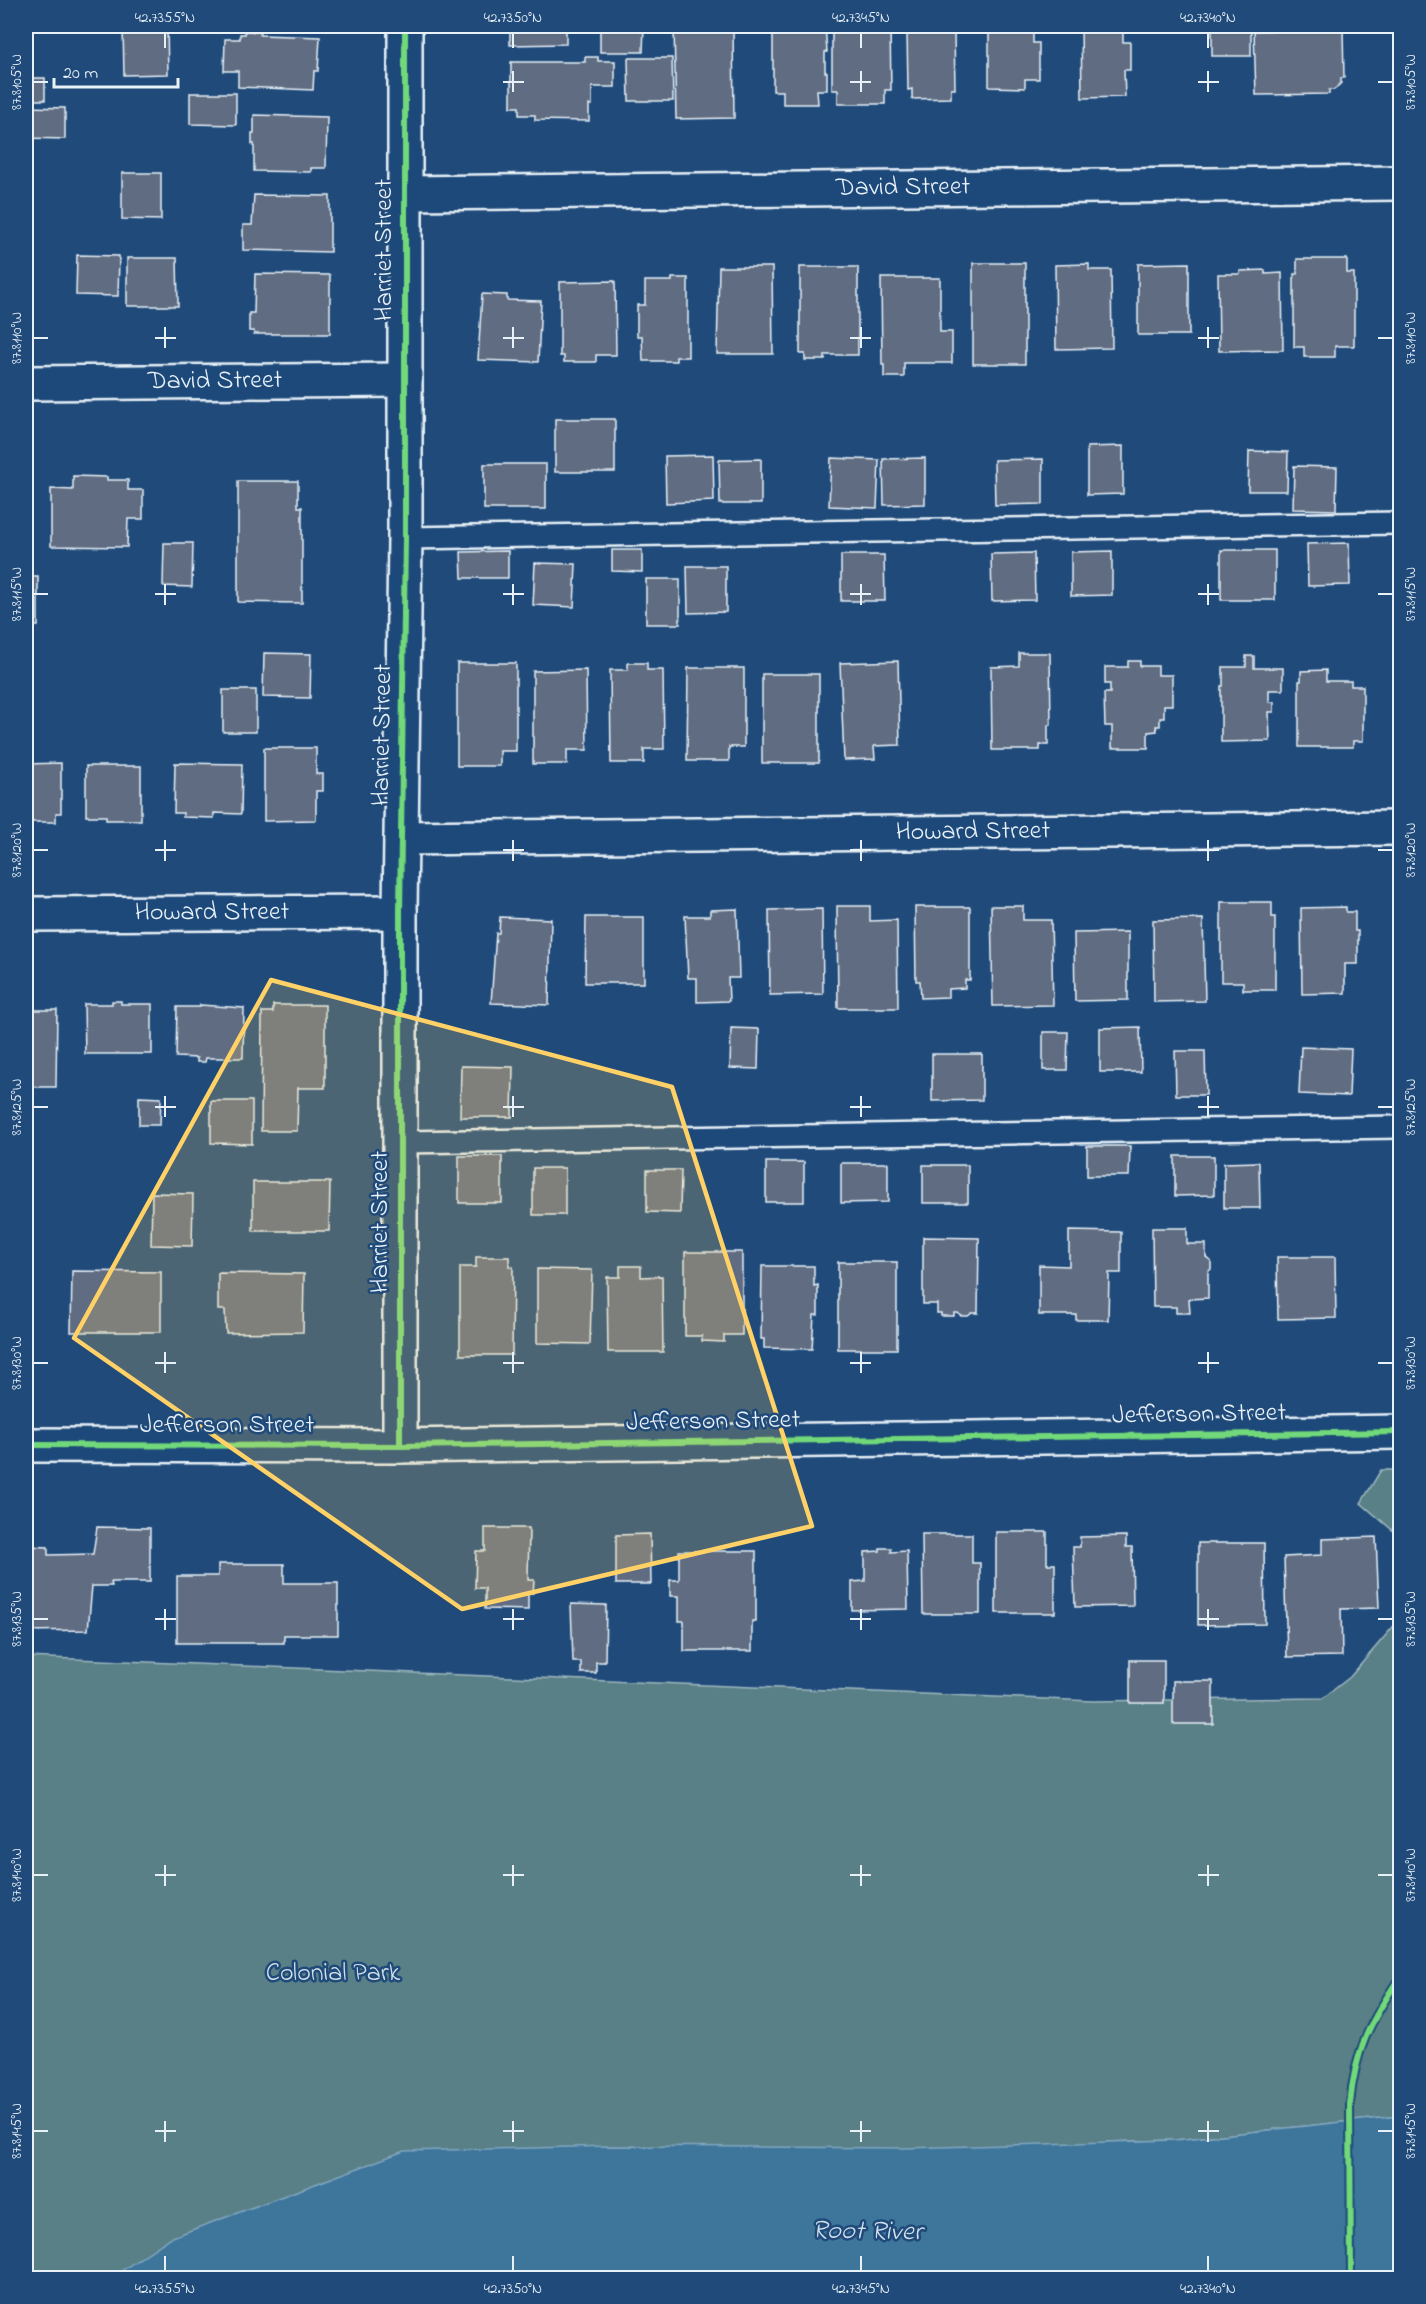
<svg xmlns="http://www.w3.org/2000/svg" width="1426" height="2304" font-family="'Indie Flower',sans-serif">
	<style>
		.green { fill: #598086; stroke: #a0b8bf; stroke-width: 1.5 }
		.water { fill: #3e759b; stroke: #82a7c0; stroke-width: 1.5 }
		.building { fill: #616c81; stroke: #e8f1f8; stroke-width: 1.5 }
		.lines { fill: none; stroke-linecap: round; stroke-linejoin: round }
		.lane-casing { stroke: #e8f1f8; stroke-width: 26 }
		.street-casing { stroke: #e8f1f8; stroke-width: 38 }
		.lane { stroke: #1f4a7a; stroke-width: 21 }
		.street { stroke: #1f4a7a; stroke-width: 33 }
		.cycleway-casing { stroke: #1f4a7a; stroke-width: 10 }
		.cycleway { stroke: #71d979; stroke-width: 6 }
		.marked { fill: #ffd166; fill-opacity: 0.2; stroke: #ffd166; stroke-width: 4.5; stroke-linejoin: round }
		.ticks { fill: none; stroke: #e8f1f8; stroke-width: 2 }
		.labels { text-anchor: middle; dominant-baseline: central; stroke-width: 5; stroke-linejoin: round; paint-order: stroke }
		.street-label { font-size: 26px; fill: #e8f1f8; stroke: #1f4a7a }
		.park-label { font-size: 26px; fill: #d3e0e7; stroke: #1f4a7a }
		.water-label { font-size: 27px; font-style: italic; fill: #cedeea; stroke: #1f4a7a }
		.neatline { fill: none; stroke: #e8f1f8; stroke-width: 2 }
		.ticks-label { font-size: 15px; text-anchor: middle; fill: #e8f1f8 }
	</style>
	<rect width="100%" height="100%" fill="#1f4a7a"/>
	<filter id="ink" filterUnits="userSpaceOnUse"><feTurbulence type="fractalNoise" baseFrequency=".0167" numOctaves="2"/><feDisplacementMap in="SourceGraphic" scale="12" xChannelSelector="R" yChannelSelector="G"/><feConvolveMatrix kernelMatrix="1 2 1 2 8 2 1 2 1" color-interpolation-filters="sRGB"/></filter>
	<g filter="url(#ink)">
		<polygon class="green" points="1381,1470 1400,1470 1400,2116 1175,2140 1106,2142 1111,2278 26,2278 26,1657 1093,1701 1323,1698 1350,1677 1398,1621 1398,1535 1361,1503"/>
		<polygon class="water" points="1400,2116 1400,2275 1361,2278 111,2278 170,2238 404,2151 612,2146 905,2148 1175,2140"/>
		<g class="building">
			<polygon points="123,26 167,26 168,74 124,75"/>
			<polygon points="510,26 566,26 566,44 510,45"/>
			<polygon points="600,26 644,26 643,52 600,52"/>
			<polygon points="674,26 733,26 734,118 676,119"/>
			<polygon points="773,26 825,26 827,52 825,52 825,72 827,72 827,90 817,90 818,104 783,104 783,91 773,91"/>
			<polygon points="832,26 890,26 891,90 885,90 885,104 838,104 838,90 832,90"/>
			<polygon points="910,26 939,26 939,31 954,31 955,89 951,89 951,98 912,99 912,89 908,90 907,31 910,31"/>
			<polygon points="989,26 1033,26 1033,43 1039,43 1039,79 1025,79 1025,88 989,87"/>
			<polygon points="1081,26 1123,26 1123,42 1130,42 1130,70 1124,70 1125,97 1082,98"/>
			<rect x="1212" y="26" width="39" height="30"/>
			<polygon points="1290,26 1313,26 1313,29 1343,29 1344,78 1341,78 1341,83 1334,90 1329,90 1329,94 1256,95 1254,31 1290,30"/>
			<polygon points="245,31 260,32 260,35 320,37 318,71 314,71 313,90 238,87 238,71 224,71 225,39 240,39 240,34 245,34"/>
			<polygon points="585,57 598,57 598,61 615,61 615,87 592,87 592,105 589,105 589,121 535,120 535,115 519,115 519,107 511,107 511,62 585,62"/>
			<polygon points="628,58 672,58 673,101 629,101"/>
			<rect x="26" y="78" width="19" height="22"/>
			<polygon points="190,93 236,93 236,125 190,124"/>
			<polygon points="26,107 65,108 65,139 26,138"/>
			<polygon points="254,115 327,117 326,168 311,168 311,172 254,171 254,144 252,144 252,133 254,133"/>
			<polygon points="122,173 161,173 161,220 122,219"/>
			<polygon points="254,195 330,196 330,252 243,250 243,225 252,225"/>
			<polygon points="77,255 119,256 118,296 76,295"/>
			<polygon points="127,258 177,258 178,306 127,306"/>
			<polygon points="1297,259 1347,259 1347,273 1354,273 1354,346 1335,346 1335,357 1304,357 1304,347 1294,347 1294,274 1297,274"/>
			<rect x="973" y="263" width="52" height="101"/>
			<polygon points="1189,263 1189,335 1138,335 1138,264"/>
			<polygon points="1089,264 1089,270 1111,270 1112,348 1056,349 1055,265"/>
			<polygon points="719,267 772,267 773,354 717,354"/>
			<polygon points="800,267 858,267 858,355 825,355 825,360 805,360 805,354 800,354"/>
			<polygon points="1265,270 1265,274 1282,273 1283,350 1219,351 1218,274 1240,274 1240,271"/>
			<polygon points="255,274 330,275 330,334 254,334 254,331 249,331 249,313 254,313"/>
			<polygon points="672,278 688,278 688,357 676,357 676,361 643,361 642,336 637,336 637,305 645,305 645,281 672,281"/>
			<polygon points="881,278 940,278 940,332 952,332 952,363 904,363 904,377 884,377 884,365 882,365"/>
			<polygon points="615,281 616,355 596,355 596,362 564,362 564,356 560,356 560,282"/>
			<polygon points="482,294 507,295 507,300 541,301 538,362 478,360"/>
			<rect x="555" y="419" width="60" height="53"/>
			<polygon points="1123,446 1123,494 1087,495 1087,447"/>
			<polygon points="1249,451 1288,452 1287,491 1248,491"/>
			<polygon points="713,455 714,501 666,503 665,456"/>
			<polygon points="831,458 879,460 877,508 829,506"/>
			<polygon points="925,458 925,504 884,505 883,459"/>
			<polygon points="761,459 761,504 720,504 719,460"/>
			<polygon points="1043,459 1043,504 995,505 994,460"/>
			<rect x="484" y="464" width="62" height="45"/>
			<polygon points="1294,466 1337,467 1336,510 1293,509"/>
			<polygon points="73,476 107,477 107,480 128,480 128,490 143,490 143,519 128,519 127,547 51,546 51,489 73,490"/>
			<polygon points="238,481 298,481 298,507 302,507 302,603 238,602"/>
			<polygon points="164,543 193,543 192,587 163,586"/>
			<polygon points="1349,543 1350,585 1308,586 1307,544"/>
			<polygon points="612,550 642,550 642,572 612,571"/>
			<rect x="1221" y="550" width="54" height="50"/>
			<polygon points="508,551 508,578 462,578 461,552"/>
			<polygon points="1112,551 1112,595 1071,596 1071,552"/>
			<polygon points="1034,553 1035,600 992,601 991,554"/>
			<polygon points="841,555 884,555 885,601 841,601"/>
			<polygon points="535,563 576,564 574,607 533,605"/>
			<polygon points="687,566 726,566 726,612 688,613"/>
			<rect x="26" y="576" width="12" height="50"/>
			<rect x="646" y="579" width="34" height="45"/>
			<polygon points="264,653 311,654 310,698 263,697"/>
			<polygon points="1019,653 1050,653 1051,725 1048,725 1048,745 1040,745 1040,750 992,750 991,667 1019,666"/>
			<polygon points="1246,656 1254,656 1254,668 1283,668 1283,690 1269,690 1269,702 1274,702 1274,712 1269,712 1270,741 1221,742 1221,686 1223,686 1223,667 1246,667"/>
			<polygon points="898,661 900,745 874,746 875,759 844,760 840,663"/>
			<polygon points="1128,661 1140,661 1140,666 1158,666 1158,675 1172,675 1172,705 1164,705 1164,718 1160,718 1160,726 1156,726 1157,731 1148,732 1148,748 1112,748 1112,726 1105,726 1104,693 1110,693 1110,684 1105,684 1105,667 1128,667"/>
			<polygon points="457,663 516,663 516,751 500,751 500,766 457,766"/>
			<polygon points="628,663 647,663 647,670 663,670 664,749 644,749 644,763 611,763 610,670 628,670"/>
			<polygon points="688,668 744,668 744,747 729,747 729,761 687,761"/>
			<polygon points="586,670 587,750 567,750 567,764 533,764 533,671"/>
			<polygon points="1326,670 1326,681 1351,681 1351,686 1363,686 1363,741 1353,741 1353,747 1299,747 1299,681 1301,681 1301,671"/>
			<rect x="762" y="674" width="57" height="89"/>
			<rect x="223" y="690" width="33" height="42"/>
			<polygon points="264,748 316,748 316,774 323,774 323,791 316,791 316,820 264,821"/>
			<polygon points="61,763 61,813 56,813 56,822 26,822 26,764"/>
			<polygon points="175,763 242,764 241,814 214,813 214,818 183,817 183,813 174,813"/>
			<polygon points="86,766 141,766 141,820 106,820 106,816 86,816"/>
			<polygon points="1221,902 1272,902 1272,917 1275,917 1275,990 1243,990 1243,982 1221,982"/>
			<polygon points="837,906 870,906 870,921 897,920 898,1008 838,1008"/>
			<polygon points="991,906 1023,906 1023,920 1051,920 1053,1005 993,1006"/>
			<polygon points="915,907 970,907 970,980 965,980 965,988 948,989 948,997 921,998 920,981 916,981"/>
			<polygon points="1346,907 1346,912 1355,912 1355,931 1358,931 1358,964 1345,964 1345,993 1302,994 1301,908"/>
			<polygon points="737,909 739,978 728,978 729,1001 697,1002 697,978 688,978 685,916 710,916 710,910"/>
			<polygon points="822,909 823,994 770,995 769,910"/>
			<polygon points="500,917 551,919 549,1005 491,1003 496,933 499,933"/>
			<polygon points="586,917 644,917 644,983 585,983"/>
			<polygon points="1203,919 1205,1001 1154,1002 1153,920"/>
			<polygon points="1128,932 1128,1000 1075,1001 1074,933"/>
			<polygon points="112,1001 121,1001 121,1004 152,1004 152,1054 85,1054 84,1004 112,1004"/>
			<polygon points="200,1005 244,1008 243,1058 206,1058 205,1062 197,1062 197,1058 176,1057 177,1007 200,1007"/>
			<polygon points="273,1005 325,1005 325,1088 298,1088 297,1131 261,1131 262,1012 273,1012"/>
			<polygon points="26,1010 57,1010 56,1087 26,1087"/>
			<polygon points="1140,1027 1141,1072 1100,1072 1100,1028"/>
			<polygon points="731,1028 759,1029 758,1069 730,1068"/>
			<polygon points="1043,1032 1068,1032 1067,1070 1043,1070"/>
			<polygon points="1301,1047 1351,1049 1349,1096 1299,1094"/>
			<polygon points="1175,1051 1205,1051 1206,1095 1176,1095"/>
			<polygon points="932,1054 982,1054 982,1100 932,1101"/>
			<polygon points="461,1066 513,1067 512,1117 460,1117"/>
			<polygon points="139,1097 161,1098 160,1125 139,1125"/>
			<polygon points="211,1101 252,1101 252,1144 211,1143"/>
			<polygon points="1087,1146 1130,1146 1129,1176 1087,1176"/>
			<rect x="459" y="1156" width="43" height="47"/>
			<polygon points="1175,1156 1214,1156 1214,1195 1175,1196"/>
			<rect x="766" y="1162" width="38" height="40"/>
			<polygon points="1259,1162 1260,1208 1224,1208 1224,1163"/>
			<polygon points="841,1163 888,1163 888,1202 841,1203"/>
			<rect x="923" y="1165" width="45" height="38"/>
			<rect x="533" y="1168" width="32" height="47"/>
			<polygon points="647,1170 681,1170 680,1213 647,1212"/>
			<polygon points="253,1182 330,1182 329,1231 253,1231"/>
			<polygon points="152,1193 193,1194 192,1246 151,1245"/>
			<polygon points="1152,1228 1187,1228 1187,1244 1206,1244 1206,1257 1211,1261 1211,1269 1208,1272 1208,1298 1189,1299 1190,1313 1176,1313 1176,1307 1153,1307"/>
			<polygon points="1069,1231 1121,1232 1121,1273 1109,1273 1108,1320 1076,1320 1076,1315 1039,1315 1039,1265 1069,1266"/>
			<polygon points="923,1237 979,1238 978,1313 972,1313 968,1316 961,1316 958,1313 954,1313 954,1316 941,1316 941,1313 937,1313 937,1304 923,1304"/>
			<polygon points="685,1252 742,1252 742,1335 724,1335 724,1342 702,1341 702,1336 685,1336"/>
			<polygon points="476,1257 509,1257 509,1267 513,1267 512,1355 460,1355 460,1267 476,1267"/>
			<polygon points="1277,1257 1335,1257 1336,1318 1278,1319"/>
			<rect x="838" y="1262" width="59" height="87"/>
			<polygon points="620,1266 641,1266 641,1277 662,1276 663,1352 608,1352 607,1277 620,1277"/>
			<polygon points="762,1266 814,1266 814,1286 818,1285 818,1315 814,1315 812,1349 764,1348 764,1339 761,1339"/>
			<polygon points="537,1269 592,1270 590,1344 537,1343"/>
			<polygon points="72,1271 161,1272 161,1332 71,1332"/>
			<polygon points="218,1273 304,1274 303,1332 226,1333 225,1310 218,1310"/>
			<polygon points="97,1527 150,1528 150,1582 111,1582 112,1586 92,1586 88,1630 26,1631 26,1546 48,1547 48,1555 93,1554"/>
			<polygon points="485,1528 529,1528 528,1580 534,1580 533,1593 528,1593 528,1610 485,1609 485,1588 475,1588 476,1551 485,1551"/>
			<polygon points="996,1532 1047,1532 1047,1564 1055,1564 1055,1613 996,1613"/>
			<polygon points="650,1534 651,1584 616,1584 616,1535"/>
			<polygon points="922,1534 972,1534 972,1563 980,1563 980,1614 923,1614"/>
			<polygon points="1126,1536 1126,1547 1132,1547 1133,1606 1075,1607 1073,1547 1080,1547 1080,1537"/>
			<polygon points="1376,1537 1379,1608 1341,1609 1342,1656 1287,1657 1284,1557 1322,1555 1322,1539"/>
			<polygon points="1198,1543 1264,1543 1265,1624 1198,1625"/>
			<polygon points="880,1548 891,1548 891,1552 907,1551 908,1609 852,1610 852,1582 865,1581 865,1552 880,1551"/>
			<polygon points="679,1551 756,1551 756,1621 752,1621 752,1651 684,1651 684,1621 679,1621 679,1596 670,1596 670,1580 679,1580"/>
			<polygon points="218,1564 284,1564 284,1583 338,1583 338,1635 284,1635 284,1643 177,1643 177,1576 218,1576"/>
			<polygon points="571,1604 606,1605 605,1662 596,1662 596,1673 581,1673 581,1662 573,1662"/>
			<rect x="1130" y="1660" width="34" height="43"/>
			<rect x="1173" y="1681" width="40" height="43"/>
		</g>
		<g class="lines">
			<defs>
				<g id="lane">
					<polyline points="405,538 1400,523"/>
					<polyline points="400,1142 1400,1127"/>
				</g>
				<g id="street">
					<path id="s1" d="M 405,193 L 1400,183"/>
					<path id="s2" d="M 26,383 L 405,380"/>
					<path id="s3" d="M 401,838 L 1400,828"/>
					<path id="s4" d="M 26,914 L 400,912"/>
					<polyline points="26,1445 400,1446 1400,1432"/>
					<polyline points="400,1446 400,912 405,538 405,26"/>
				</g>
			</defs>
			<use href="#lane" class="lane-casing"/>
			<use href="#street" class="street-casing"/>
			<use href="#lane" class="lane"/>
			<use href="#street" class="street"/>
			<defs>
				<g id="cycleway">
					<polyline points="26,1445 400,1446 1400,1432"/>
					<polyline points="400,1446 400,912 405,538 405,26"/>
					<path d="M 1351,2278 L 1350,2104 C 1355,2050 1370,2022 1400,1977"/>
				</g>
			</defs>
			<use href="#cycleway" class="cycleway-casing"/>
			<use href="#cycleway" class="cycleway"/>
		</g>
	</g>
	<path class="marked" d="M 271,980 L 672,1087 L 812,1526 L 462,1609 L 74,1338 Z"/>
	<path class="ticks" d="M 165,33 L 165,48M 513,33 L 513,48M 861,33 L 861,48M 1208,33 L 1208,48M 513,71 L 513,92M 861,71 L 861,92M 1208,71 L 1208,92M 33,82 L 48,82M 503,82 L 524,82M 850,82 L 871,82M 1198,82 L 1219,82M 1378,82 L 1393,82M 165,327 L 165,348M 513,327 L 513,348M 861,327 L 861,348M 1208,327 L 1208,348M 33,338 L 48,338M 155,338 L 176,338M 503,338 L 524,338M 850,338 L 871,338M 1198,338 L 1219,338M 1378,338 L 1393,338M 165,584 L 165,605M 513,584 L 513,605M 861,584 L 861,605M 1208,584 L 1208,605M 33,594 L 48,594M 155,594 L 176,594M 503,594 L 524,594M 850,594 L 871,594M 1198,594 L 1219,594M 1378,594 L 1393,594M 165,840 L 165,861M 513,840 L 513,861M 861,840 L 861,861M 1208,840 L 1208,861M 33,850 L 48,850M 155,850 L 176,850M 503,850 L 524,850M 850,850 L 871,850M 1198,850 L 1219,850M 1378,850 L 1393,850M 165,1096 L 165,1117M 513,1096 L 513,1117M 861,1096 L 861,1117M 1208,1096 L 1208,1117M 33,1107 L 48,1107M 155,1107 L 176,1107M 503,1107 L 524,1107M 850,1107 L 871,1107M 1198,1107 L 1219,1107M 1378,1107 L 1393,1107M 165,1352 L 165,1373M 513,1352 L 513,1373M 861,1352 L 861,1373M 1208,1352 L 1208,1373M 33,1363 L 48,1363M 155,1363 L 176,1363M 503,1363 L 524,1363M 850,1363 L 871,1363M 1198,1363 L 1219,1363M 1378,1363 L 1393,1363M 165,1609 L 165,1630M 513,1609 L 513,1630M 861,1609 L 861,1630M 1208,1609 L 1208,1630M 33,1619 L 48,1619M 155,1619 L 176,1619M 503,1619 L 524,1619M 850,1619 L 871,1619M 1198,1619 L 1219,1619M 1378,1619 L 1393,1619M 165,1865 L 165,1886M 513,1865 L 513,1886M 861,1865 L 861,1886M 1208,1865 L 1208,1886M 33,1875 L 48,1875M 155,1875 L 176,1875M 503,1875 L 524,1875M 850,1875 L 871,1875M 1198,1875 L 1219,1875M 1378,1875 L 1393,1875M 165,2121 L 165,2142M 513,2121 L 513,2142M 861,2121 L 861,2142M 1208,2121 L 1208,2142M 33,2131 L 48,2131M 155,2131 L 176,2131M 503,2131 L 524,2131M 850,2131 L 871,2131M 1198,2131 L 1219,2131M 1378,2131 L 1393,2131M 165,2256 L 165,2271M 513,2256 L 513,2271M 861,2256 L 861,2271M 1208,2256 L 1208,2271"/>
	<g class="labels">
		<g class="street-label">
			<text stroke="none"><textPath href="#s1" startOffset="498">David Street</textPath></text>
			<text transform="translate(385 250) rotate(-90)">Harriet Street</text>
			<text stroke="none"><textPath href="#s2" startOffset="189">David Street</textPath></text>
			<text transform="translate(383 735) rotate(-89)">Harriet Street</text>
			<text stroke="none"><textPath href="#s3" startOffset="572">Howard Street</textPath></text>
			<text stroke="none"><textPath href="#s4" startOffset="186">Howard Street</textPath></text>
			<text transform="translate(381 1222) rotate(-90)">Harriet Street</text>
			<text transform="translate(1199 1415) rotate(-1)">Jefferson Street</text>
			<text transform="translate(713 1422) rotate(-1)">Jefferson Street</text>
			<text x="227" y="1426">Jefferson Street</text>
		</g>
		<g class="park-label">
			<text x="333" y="1974">Colonial Park</text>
		</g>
		<g class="water-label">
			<text transform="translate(867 2232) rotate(1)">Root River</text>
		</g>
	</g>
	<rect width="1426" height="2304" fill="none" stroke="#1f4a7a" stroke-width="66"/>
	<path d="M54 78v9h124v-9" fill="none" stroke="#e8f1f8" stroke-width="3"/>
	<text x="63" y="78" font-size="18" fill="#e8f1f8" stroke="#1f4a7a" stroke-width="4.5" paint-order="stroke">20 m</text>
	<rect x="33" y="33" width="1360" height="2238" class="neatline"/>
	<g class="ticks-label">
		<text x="165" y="22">42.7355°N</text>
		<text x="513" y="22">42.7350°N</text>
		<text x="861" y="22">42.7345°N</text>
		<text x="1208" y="22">42.7340°N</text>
		<text transform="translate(1410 82) rotate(-90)" y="5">87.8105°W</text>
		<text transform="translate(16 82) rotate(-90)" y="5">87.8105°W</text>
		<text transform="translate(1410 338) rotate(-90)" y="5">87.8110°W</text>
		<text transform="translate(16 338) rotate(-90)" y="5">87.8110°W</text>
		<text transform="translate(1410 594) rotate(-90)" y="5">87.8115°W</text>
		<text transform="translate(16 594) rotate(-90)" y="5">87.8115°W</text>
		<text transform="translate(1410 850) rotate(-90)" y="5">87.8120°W</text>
		<text transform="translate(16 850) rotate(-90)" y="5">87.8120°W</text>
		<text transform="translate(1410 1107) rotate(-90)" y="5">87.8125°W</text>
		<text transform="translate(16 1107) rotate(-90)" y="5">87.8125°W</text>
		<text transform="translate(1410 1363) rotate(-90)" y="5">87.8130°W</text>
		<text transform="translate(16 1363) rotate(-90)" y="5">87.8130°W</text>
		<text transform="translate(1410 1619) rotate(-90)" y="5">87.8135°W</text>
		<text transform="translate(16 1619) rotate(-90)" y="5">87.8135°W</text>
		<text transform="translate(1410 1875) rotate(-90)" y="5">87.8140°W</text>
		<text transform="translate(16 1875) rotate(-90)" y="5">87.8140°W</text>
		<text transform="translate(1410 2131) rotate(-90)" y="5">87.8145°W</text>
		<text transform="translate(16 2131) rotate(-90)" y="5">87.8145°W</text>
		<text x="165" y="2293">42.7355°N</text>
		<text x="513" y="2293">42.7350°N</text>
		<text x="861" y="2293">42.7345°N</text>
		<text x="1208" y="2293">42.7340°N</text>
	</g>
</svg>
